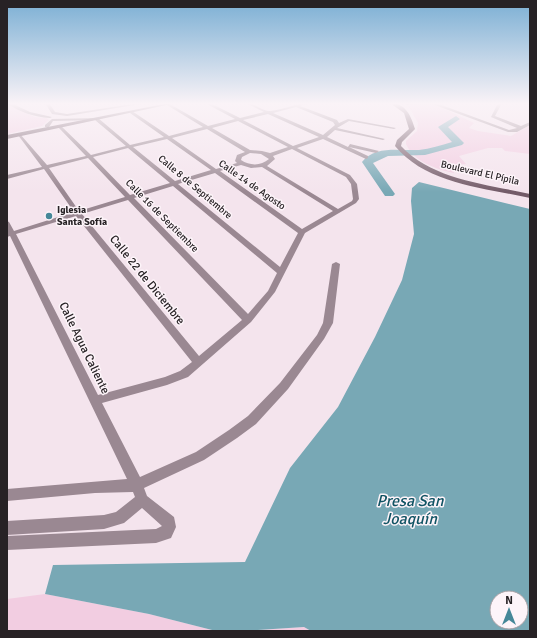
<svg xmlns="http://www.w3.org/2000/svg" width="537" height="638" font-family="Signika,sans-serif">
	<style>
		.green { fill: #f2cde1 }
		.water { fill: #78a8b5; fill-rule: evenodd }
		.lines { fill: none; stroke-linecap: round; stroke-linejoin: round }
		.river { fill: #78a8b5; fill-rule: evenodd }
		.street { fill: #9a8892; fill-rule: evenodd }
		.secondary { fill: #735b68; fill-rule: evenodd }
		.poi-dot { fill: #458798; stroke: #fdf4f9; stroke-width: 1.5 }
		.labels { text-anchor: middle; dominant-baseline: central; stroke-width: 3; stroke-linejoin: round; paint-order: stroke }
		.far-street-label { font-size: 10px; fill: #272225; stroke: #fdf4f9 }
		.far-poi-label { font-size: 10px; font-weight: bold; fill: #272225; stroke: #fdf4f9; text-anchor: start }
		.street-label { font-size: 12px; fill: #272225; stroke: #fdf4f9 }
		.near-water-label { font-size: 16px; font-style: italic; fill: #105363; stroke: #fdf4f9 }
	</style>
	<rect width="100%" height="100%" fill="#f4e4ed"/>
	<g class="green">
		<path d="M 432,103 L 474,123 L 469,128 L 478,131 L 511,136 L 530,125 L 530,154 L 505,151 L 502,148 L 488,148 L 459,156 L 466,164 L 451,165 L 454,173 C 436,169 414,162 406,144 L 406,141 L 417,131 L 418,123 L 409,107 L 411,104 Z"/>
		<polygon points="7,104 35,117 46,118 49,120 42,126 7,134"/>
		<polygon points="45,594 149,614 216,631 7,631 7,599"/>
		<polygon points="304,627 311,631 242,631"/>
	</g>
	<path class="water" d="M 419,182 L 530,209 L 530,631 L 311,631 L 304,627 L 242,631 L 216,631 L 149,614 L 45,594 L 53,565 L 245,562 L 290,468 L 338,407 L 375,337 L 402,280 L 414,234 L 411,201 L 412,188 ZM 497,598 L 521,598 L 521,622 L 497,622 Z"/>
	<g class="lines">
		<path class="river" d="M 456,116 L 460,119 L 448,127 L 464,143 L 462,145 L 425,155 L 388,156 L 373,163 L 395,194 L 393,196 L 385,196 L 362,162 C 375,145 400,151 419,150 C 430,149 441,145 452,142 L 438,127 Z"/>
		<g class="street">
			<path d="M 7,103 L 11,103 L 30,112 L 52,117 L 50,118 C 34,117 21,112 7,104 Z"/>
			<polygon points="45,103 49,103 55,112 67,114 139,103 147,103 67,116 52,114"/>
			<path d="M 168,103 L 208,126 L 235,119 L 205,103 L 210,103 L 240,118 L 264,112 L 246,103 C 255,103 262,111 270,111 C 284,110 295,103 308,103 L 300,106 L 337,120 L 339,123 L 348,119 L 396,128 L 394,129 L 349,121 L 337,128 L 385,139 L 383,140 L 335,130 L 327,137 L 348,147 L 350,144 L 379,151 L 376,153 L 349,147 L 368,156 L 368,158 L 366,159 L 323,139 L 297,148 L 350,175 L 357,184 L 359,199 L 356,203 L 305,233 L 275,292 L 251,322 L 188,377 L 167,385 L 102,403 L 140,477 L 196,452 L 229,430 L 248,416 L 280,383 L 317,335 L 323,323 L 332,264 L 336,262 L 340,264 L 333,323 L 324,339 L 288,389 L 256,424 L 237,438 L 204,460 L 144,488 L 147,496 L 174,517 L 176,527 L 171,538 L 156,543 L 7,550 L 7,536 L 156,529 L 162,526 L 142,508 L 124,523 L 104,529 L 7,535 L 7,521 L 104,515 L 116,512 L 135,497 L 133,492 L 95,493 L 7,501 L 7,489 L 127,479 L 10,236 L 7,237 L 7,221 L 9,222 L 14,231 L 74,212 L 44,169 L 7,179 L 7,175 L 42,167 L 18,135 L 20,134 L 47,165 L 86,156 L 58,127 L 60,125 L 91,155 L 126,146 L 95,120 L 53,121 L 49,127 L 45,127 L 45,125 L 52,119 L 98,118 L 130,145 L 164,137 L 130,113 L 132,111 L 169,136 L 203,127 L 167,105 ZM 296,107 L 333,122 L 335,125 L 323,135 L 273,113 ZM 268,114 L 319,137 L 293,146 L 243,120 ZM 238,121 L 288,147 L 270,153 L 262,151 L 250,150 L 212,128 ZM 207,129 L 245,152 L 237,155 L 235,161 L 237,163 L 216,169 L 172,138 ZM 167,139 L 211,170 L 175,181 L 133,147 ZM 128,148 L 170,183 L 130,195 L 93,157 ZM 292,149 L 346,177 L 351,184 L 353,199 L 352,201 L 338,209 L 267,166 L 275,159 L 273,156 ZM 250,153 L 261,154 L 269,159 C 261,166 250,166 241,160 L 242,157 ZM 88,158 L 125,197 L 79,211 L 49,168 ZM 241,165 L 251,168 L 262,167 L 333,211 L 302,229 L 220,171 ZM 215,173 L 298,233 L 280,267 L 178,184 ZM 173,186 L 277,273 L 268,291 L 248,314 L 134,198 ZM 128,200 L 242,320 L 199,356 L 82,214 ZM 76,216 L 192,362 L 180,371 L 165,377 L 98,395 L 16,234 Z"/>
			<polygon points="409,103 436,103 509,130 517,128 491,117 498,103 502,103 495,116 521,126 530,122 530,125 517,132 508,132 432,104 407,105 407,103"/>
		</g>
		<g class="secondary">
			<polygon points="169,103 176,103 7,139 7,135"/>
			<path d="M 390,103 C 406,103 411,116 415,129 L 402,142 L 401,146 C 433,180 486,184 530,194 L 530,198 C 485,188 426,184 395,146 L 397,140 L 409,129 L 404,113 Z"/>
		</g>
	</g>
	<linearGradient id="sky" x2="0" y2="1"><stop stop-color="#7bafd4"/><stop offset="0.54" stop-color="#faf3f7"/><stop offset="1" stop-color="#faf3f7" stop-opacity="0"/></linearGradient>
	<rect width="537" height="192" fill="url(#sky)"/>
	<circle class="poi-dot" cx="49" cy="216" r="4"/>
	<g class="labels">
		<g class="far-street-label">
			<text transform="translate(480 173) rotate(13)">Boulevard El Pípila</text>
			<text transform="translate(252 185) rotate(35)">Calle 14 de Agosto</text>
			<text transform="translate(195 187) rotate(40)">Calle 8 de Septiembre</text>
			<text transform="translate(162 216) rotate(45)">Calle 16 de Septiembre</text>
		</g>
		<g class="far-poi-label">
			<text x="57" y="210">Iglesia<tspan x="57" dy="12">Santa Sofía</tspan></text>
		</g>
		<g class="street-label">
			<text transform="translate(147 280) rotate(51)">Calle 22 de Diciembre</text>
			<text transform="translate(84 348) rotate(64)">Calle Agua Caliente</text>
		</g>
		<g class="near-water-label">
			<text x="410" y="501">Presa San<tspan x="410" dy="18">Joaquín</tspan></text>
		</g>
	</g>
	<rect width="537" height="638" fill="none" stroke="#272225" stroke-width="16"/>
	<g transform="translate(509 610)"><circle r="19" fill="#fdf4f9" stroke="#a7a0a4"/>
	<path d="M0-3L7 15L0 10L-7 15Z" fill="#458798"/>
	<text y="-6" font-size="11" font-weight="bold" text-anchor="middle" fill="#272225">N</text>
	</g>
</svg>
